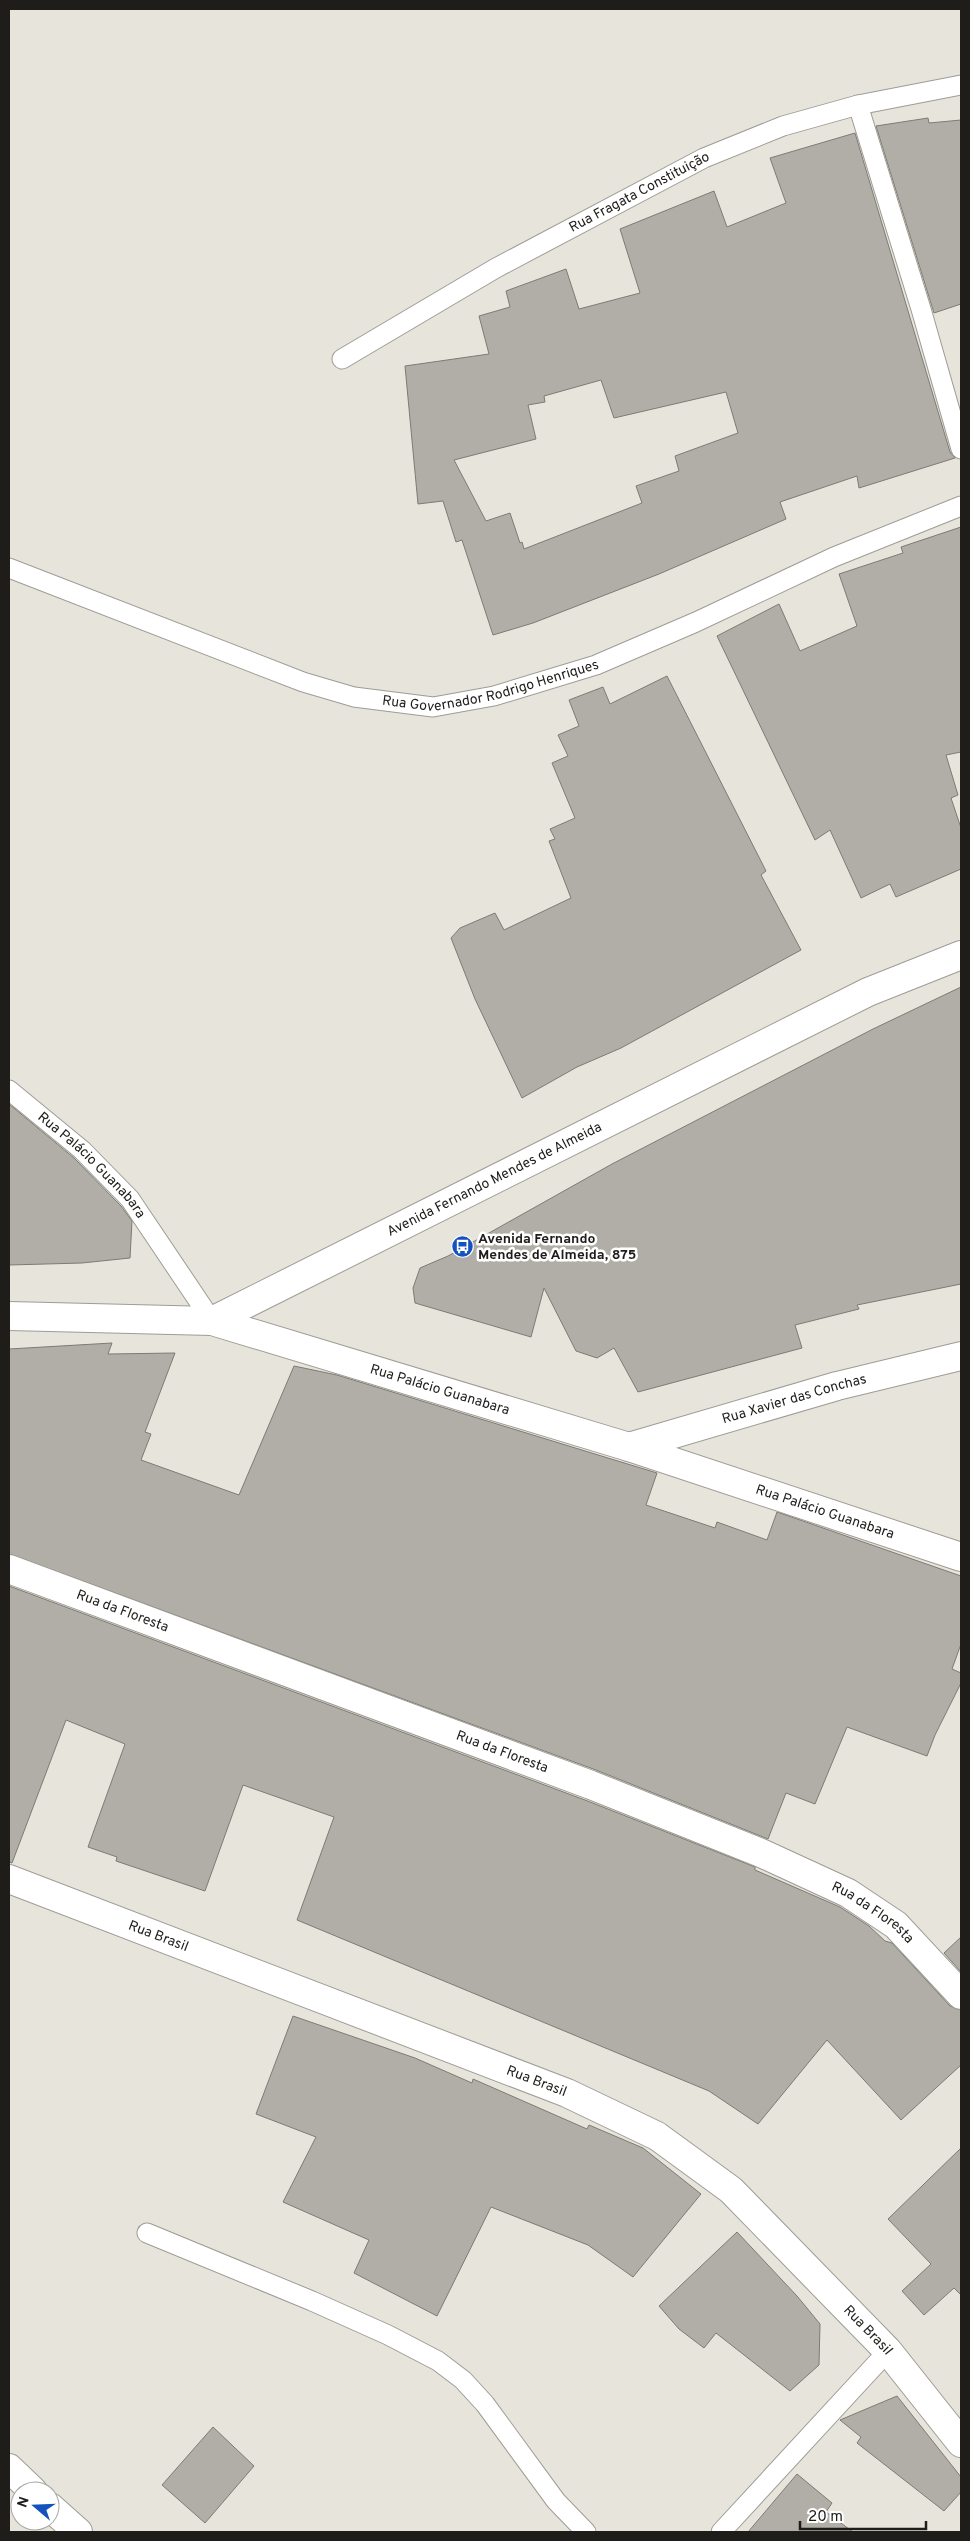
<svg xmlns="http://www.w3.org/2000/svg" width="970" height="2541" font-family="Overpass,sans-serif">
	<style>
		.building { fill: #b1aea7; stroke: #7e7b74; fill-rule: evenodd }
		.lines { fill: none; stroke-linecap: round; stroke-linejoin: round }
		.lane-casing { stroke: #9f9c95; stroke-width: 21 }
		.street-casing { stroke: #9f9c95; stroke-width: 30 }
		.secondary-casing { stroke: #9f9c95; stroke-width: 30 }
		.lane { stroke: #fff; stroke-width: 19 }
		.street { stroke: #fff; stroke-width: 28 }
		.secondary { stroke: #fff; stroke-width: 28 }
		.labels { text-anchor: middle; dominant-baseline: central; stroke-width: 5; stroke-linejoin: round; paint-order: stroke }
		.street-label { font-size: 14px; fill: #1e1d1a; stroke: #fff }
		.poi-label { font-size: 14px; font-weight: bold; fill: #1e1d1a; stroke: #fff; text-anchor: start }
	</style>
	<rect width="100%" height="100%" fill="#e7e4dc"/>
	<g class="building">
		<polygon points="928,118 929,123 961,120 961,304 934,313 876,126"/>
		<path d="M 855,133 L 950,452 L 955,458 L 859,488 L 857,476 L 780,502 L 786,519 L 659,574 L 533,623 L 493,635 L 462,540 L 456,542 L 443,501 L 418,504 L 405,366 L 489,354 L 479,316 L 510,307 L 506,291 L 566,269 L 579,309 L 640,293 L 620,229 L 714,191 L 727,227 L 786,203 L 770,158 ZM 601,380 L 614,418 L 726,392 L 738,433 L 675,456 L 679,471 L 636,486 L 642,503 L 524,549 L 522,542 L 520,543 L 510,513 L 486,521 L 454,460 L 536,439 L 528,405 L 545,402 L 544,396 Z"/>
		<polygon points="961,527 961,752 946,755 958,795 951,798 961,828 961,869 896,897 890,884 861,898 830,830 815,840 717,636 779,604 800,651 857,626 839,574 903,553 901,547"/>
		<polygon points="667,676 766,871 761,875 801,950 621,1048 577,1067 522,1098 475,999 451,938 460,928 495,913 504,930 571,898 549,841 555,839 550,829 575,818 552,763 568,756 558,735 579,726 569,700 603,687 610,704"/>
		<polygon points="961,987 961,1284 857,1305 859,1309 795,1325 802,1348 638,1392 614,1348 597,1358 576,1351 544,1288 531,1337 415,1303 413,1288 420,1268 448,1256 612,1164 873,1029"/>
		<polygon points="9,1104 74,1158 121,1206 132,1221 130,1258 82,1263 9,1265"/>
		<polygon points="112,1343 108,1354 175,1353 145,1432 151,1434 141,1460 239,1495 294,1366 337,1375 657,1473 646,1505 715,1528 717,1522 767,1540 777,1512 961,1576 961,1644 952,1669 961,1673 961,1683 935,1735 927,1756 847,1727 815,1804 786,1793 768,1839 596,1770 9,1554 9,1349"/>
		<polygon points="9,1586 585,1800 755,1867 755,1870 840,1907 869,1926 885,1941 892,1943 950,2006 961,2010 961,2065 901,2120 827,2040 758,2124 709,2091 297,1920 334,1817 243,1785 205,1891 116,1861 117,1857 88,1847 125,1744 66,1720 12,1863 9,1862"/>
		<polygon points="961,1937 961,1972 944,1953"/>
		<polygon points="293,2016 415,2058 472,2083 473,2079 587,2129 589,2125 643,2148 701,2194 633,2277 588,2245 491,2207 437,2316 354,2273 369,2240 283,2202 316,2137 256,2114"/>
		<polygon points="961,2148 961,2295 954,2288 924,2315 902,2291 931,2264 888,2219"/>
		<polygon points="737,2232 797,2296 820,2324 819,2365 790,2391 716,2333 704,2348 679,2329 659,2306"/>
		<polygon points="897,2396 961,2477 961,2492 944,2511 857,2443 861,2437 840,2420"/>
		<polygon points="213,2427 254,2466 205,2523 162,2485"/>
		<polygon points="797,2474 832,2503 826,2512 853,2532 748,2532"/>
	</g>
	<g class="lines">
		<defs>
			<g id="lane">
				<polyline points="858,105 921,309 961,449"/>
				<path id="s1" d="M 342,359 L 496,268 L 704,158 L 783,126 L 858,105 L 961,85"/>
				<path id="s2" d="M 9,568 L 303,682 L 354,697 L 433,707 L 494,696 L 596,665 L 696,622 L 834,557 L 961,506"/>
				<path id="s3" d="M 9,1090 L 82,1150 L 130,1199 L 212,1321"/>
				<polyline points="147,2233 312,2301 388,2335 438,2361 463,2380 485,2404 556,2501 586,2532"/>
				<polyline points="721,2532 888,2351"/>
			</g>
			<g id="street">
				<path id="s4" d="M 212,1321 L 629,1447 L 961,1557"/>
				<path id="s5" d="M 629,1447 L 837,1386 L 961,1356"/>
				<path id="s6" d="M 9,1569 L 591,1785 L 761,1853 L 848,1893 L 896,1925 L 961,1995"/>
				<path id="s7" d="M 9,1879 L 567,2093 L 657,2136 L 731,2190 L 888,2351 L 961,2443"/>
				<polyline points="9,2468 33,2491"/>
				<polyline points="50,2507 78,2532"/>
			</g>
			<g id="secondary">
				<path id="s8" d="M 9,1316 L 212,1321 L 868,992 L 961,955"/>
			</g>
		</defs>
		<use href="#lane" class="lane-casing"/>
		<use href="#street" class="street-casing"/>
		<use href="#secondary" class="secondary-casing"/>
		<use href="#lane" class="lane"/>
		<use href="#street" class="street"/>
		<use href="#secondary" class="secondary"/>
	</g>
	<defs>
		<symbol id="bus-disc" viewBox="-11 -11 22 22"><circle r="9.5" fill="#1452be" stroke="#fff"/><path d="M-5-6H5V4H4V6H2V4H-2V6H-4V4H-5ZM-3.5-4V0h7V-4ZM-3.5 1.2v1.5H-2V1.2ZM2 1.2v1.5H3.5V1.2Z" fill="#fff"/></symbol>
	</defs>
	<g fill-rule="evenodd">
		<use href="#bus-disc" x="450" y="1234" width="25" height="25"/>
	</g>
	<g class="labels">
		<g class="street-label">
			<text stroke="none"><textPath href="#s1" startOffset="341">Rua Fragata Constituição</textPath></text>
			<text stroke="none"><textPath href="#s2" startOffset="508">Rua Governador Rodrigo Henriques</textPath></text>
			<text stroke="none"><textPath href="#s3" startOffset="112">Rua Palácio Guanabara</textPath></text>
			<text stroke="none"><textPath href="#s8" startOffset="519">Avenida Fernando Mendes de Almeida</textPath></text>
			<text stroke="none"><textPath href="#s4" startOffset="238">Rua Palácio Guanabara</textPath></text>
			<text stroke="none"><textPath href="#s5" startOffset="172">Rua Xavier das Conchas</textPath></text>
			<text stroke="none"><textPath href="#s4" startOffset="642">Rua Palácio Guanabara</textPath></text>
			<text stroke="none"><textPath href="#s6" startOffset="121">Rua da Floresta</textPath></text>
			<text stroke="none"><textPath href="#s6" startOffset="526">Rua da Floresta</textPath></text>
			<text stroke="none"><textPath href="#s6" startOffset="931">Rua da Floresta</textPath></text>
			<text stroke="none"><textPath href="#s7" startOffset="160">Rua Brasil</textPath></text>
			<text stroke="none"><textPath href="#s7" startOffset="565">Rua Brasil</textPath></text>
			<text stroke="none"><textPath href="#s7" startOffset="985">Rua Brasil</textPath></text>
		</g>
		<g class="poi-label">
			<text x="478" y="1239">Avenida Fernando<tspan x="478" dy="16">Mendes de Almeida, 875</tspan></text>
		</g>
	</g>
	<rect width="970" height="2541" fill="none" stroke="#1e1d1a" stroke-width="20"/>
	<g transform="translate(35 2506) rotate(289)"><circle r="24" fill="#ffffff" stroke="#a5a5a3"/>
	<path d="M0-4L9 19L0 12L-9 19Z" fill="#1452be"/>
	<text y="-8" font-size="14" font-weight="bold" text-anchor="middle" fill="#1e1d1a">N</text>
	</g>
	<path d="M800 2521v8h126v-8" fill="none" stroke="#1e1d1a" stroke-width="2.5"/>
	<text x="808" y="2521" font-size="15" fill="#1e1d1a" stroke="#ffffff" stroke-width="4" paint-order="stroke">20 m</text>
</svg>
